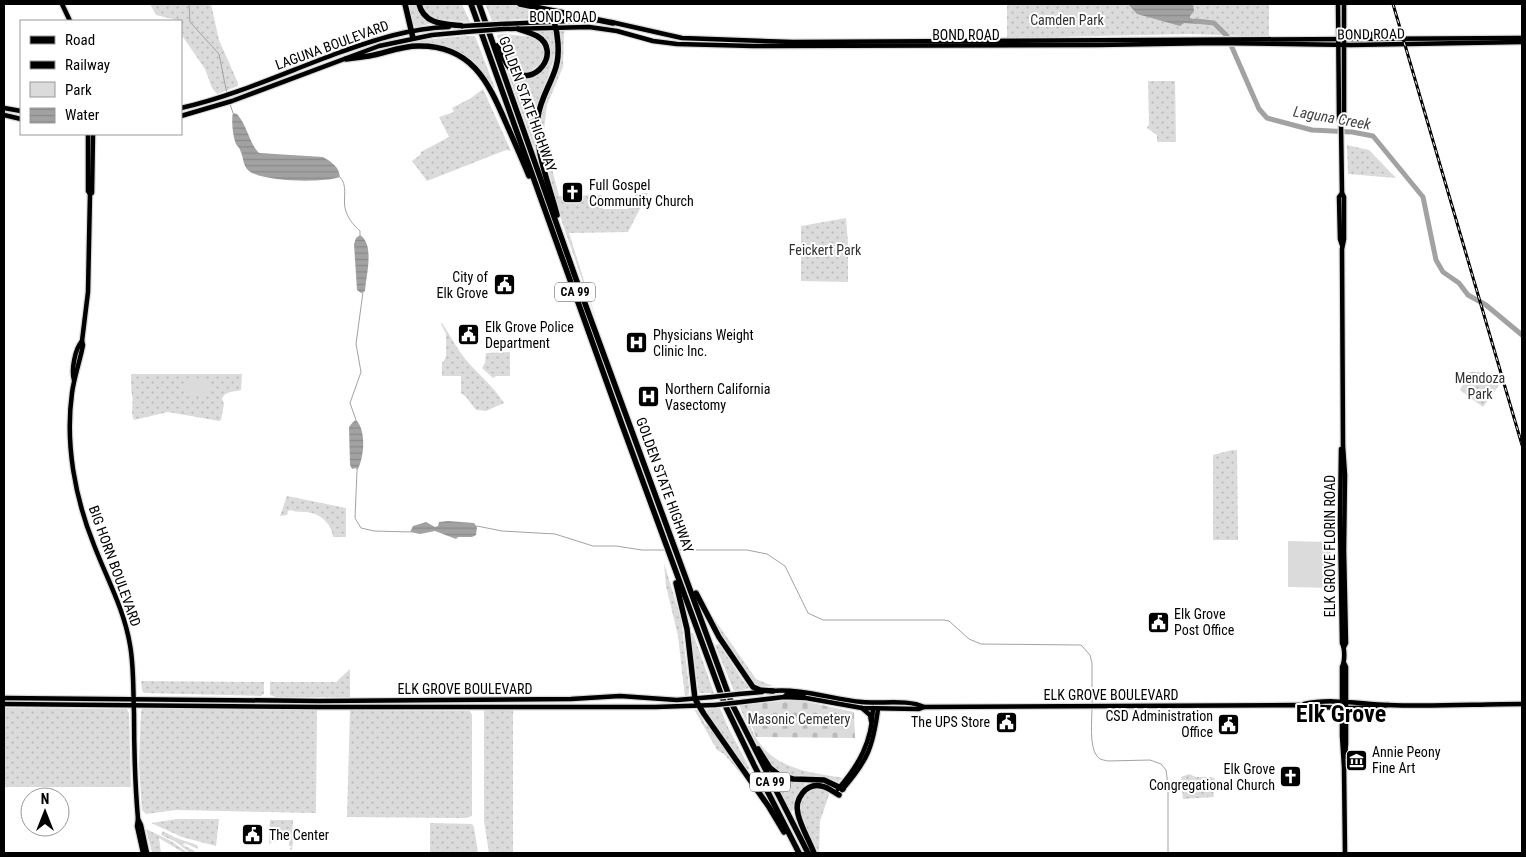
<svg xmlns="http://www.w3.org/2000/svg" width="1526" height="857" font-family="'Roboto Condensed',sans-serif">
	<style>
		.green { fill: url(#green-dots) }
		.cemetery { fill: url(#cemetery-stones) }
		.pitch { fill: #dbdbdb }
		.water { fill: url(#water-rules) }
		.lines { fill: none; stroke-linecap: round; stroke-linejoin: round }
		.stream { stroke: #a2a2a2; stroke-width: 1 }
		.river { stroke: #a2a2a2; stroke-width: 5 }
		.major-casing { stroke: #dbdbdb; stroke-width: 7 }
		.highway-casing { stroke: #dbdbdb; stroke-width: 8 }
		.major { stroke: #000; stroke-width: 4.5 }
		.highway { stroke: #000; stroke-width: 5.5 }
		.rail-casing { stroke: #000; stroke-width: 3 }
		.rail { stroke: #fff; stroke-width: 1; stroke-dasharray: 4; stroke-linecap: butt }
		.major-bridge-casing { stroke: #dbdbdb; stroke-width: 7; stroke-linecap: butt }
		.major-bridge { stroke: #000; stroke-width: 4.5 }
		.labels { text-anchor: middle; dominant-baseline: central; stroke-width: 4; stroke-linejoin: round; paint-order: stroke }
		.shield { fill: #fff; stroke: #4c4c4c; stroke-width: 1 }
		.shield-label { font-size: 12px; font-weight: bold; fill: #000 }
		.street-label { font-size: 14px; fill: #000; stroke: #fff }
		.park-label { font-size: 14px; fill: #323232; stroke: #fff }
		.poi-label { font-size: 14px; fill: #000; stroke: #fff; text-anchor: start }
		.water-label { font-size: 15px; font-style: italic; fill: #434343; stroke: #fff }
		.town-label { font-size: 24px; font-weight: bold; fill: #000; stroke: #fff }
	</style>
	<defs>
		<pattern id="green-dots" width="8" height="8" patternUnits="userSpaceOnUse" patternTransform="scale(1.25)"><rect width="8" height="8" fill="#dbdbdb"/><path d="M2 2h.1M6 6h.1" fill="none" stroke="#bababa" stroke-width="1.8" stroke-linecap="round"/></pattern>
		<pattern id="cemetery-stones" width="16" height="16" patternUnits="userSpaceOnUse" patternTransform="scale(1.25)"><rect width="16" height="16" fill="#dbdbdb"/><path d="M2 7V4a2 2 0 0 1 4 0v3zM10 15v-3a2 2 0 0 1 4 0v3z" fill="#bababa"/></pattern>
		<pattern id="water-rules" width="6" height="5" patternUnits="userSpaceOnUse" patternTransform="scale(1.25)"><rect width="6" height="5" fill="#a2a2a2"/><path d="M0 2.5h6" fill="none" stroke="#8a8a8a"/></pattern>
	</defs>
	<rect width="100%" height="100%" fill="#fff"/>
	<g class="green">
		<polygon points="150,4 211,4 219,40 238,83 238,86 217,94 212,88 205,69 181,34 181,21 156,15"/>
		<polygon points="409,4 416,4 422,17 431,23 430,24 416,27 413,25"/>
		<polygon points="421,4 462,4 470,22 433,19 426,14"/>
		<polygon points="485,4 515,4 572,16 492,21"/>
		<polygon points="1007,4 1269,4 1269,37 1191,34 1007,38"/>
		<polygon points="561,30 565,30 564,34 563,67 547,105 544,130 545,142 559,196 602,195 603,209 628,209 636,194 648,193 628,232 569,233 599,328 562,222 540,138 541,111 559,65 559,33"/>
		<path d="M 534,31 L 553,31 C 560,60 545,77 539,103 C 536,116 538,132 537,146 L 534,147 L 508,73 L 511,72 C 529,85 548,73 549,51 Z"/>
		<path d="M 503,34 L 532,37 L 538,41 L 544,49 L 542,63 L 527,73 C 508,70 504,51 497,35 Z"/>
		<polygon points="465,36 475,36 495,88 492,89 486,79 447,49 393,47 424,40"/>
		<polygon points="1148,81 1175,81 1176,142 1157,142 1157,135 1147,128 1149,124"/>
		<polygon points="483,89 511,151 506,150 427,181 412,161 420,155 421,152 449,137 439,117 454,112 452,108 471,98"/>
		<polygon points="1347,145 1369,150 1396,178 1348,174"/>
		<polygon points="846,218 848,244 848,282 801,281 801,226"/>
		<path d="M 442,323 C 451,336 457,350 468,362 C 480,376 494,387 504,403 L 486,411 L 476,410 L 466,397 L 461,393 L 461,376 L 442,376 L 442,363 L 445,359 L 446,356 L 446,334 L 441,324 Z"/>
		<polygon points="510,352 510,376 496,376 493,378 482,368 485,363 486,353"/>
		<polygon points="1469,372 1486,372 1496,375 1499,385 1483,407 1460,390"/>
		<path d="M 131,374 L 242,374 L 241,390 C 234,392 224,391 222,399 L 224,404 L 221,420 L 219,421 L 168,412 L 134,420 C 130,411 134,403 132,395 C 131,388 131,382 131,374 Z"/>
		<polygon points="1232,450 1237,450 1238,540 1213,540 1213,455"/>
		<path d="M 287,496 L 346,508 L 346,537 L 333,537 C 332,526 323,516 312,513 C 304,511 298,513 291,510 L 288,511 L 287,515 L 280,516 Z"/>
		<polygon points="664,563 681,619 689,687 689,694 685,697 678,636 666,586"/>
		<polygon points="708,610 756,679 773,686 755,686 716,629"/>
		<polygon points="693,633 714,693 699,693 690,634"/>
		<polygon points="719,644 744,682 750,687 747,689 734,691 715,645"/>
		<polygon points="350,669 350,697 276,697 270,695 270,682 336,682"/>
		<polygon points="141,681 264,682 264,694 261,696 144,693 142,690"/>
		<path d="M 739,705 L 744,705 C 748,715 750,728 756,738 C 776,770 809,772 843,778 L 838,782 L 825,777 L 798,775 L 796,777 C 764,773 750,731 739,705 Z"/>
		<polygon points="4,708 127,709 129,713 131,787 4,787"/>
		<polygon points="143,708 317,710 316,813 176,810 146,814 142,810 139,764 141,711"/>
		<polygon points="720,708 728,727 750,769 747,770 706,713 707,709"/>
		<polygon points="694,709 698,711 705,724 708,725 742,773 741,774 724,754 717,750"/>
		<polygon points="350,710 470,711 472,715 472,816 465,818 347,817"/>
		<polygon points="484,710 513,710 513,853 489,853 484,821"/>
		<polygon points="1189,774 1196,777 1212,777 1215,779 1213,789 1214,797 1183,799 1181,777"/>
		<polygon points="775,775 788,781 804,782 805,785 795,797 793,810 790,812 772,777"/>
		<path d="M 815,789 L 823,789 L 828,792 L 829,795 L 820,821 L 819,853 L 813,841 L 812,841 C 804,823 788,798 815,789 Z"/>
		<polygon points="177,819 219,819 216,846 182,837 151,823"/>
		<polygon points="270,820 293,820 292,845 295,820 292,850 290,850 290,848 292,846 289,846 289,840 272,842 269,844"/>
		<polygon points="430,823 472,824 474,827 478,853 430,853"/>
		<polygon points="146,829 171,841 188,853 184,853 159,838 161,853 152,853"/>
		<polygon points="163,831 176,838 197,845 198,849 180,841 186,845 181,844 195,851 190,853 176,842 161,835"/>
	</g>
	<polygon class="cemetery" points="783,701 803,701 854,712 855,738 756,737 744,705"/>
	<g class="pitch">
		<polygon points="1064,10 1096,11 1096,28 1064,28"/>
		<polygon points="185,378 210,379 210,395 185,395"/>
		<polygon points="1288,541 1331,542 1331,588 1288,587"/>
	</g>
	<g class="water">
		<polygon points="1128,4 1193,4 1194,11 1190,16 1190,18 1200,21 1196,24 1184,23 1180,26 1137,14"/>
		<path d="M 233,113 L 237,114 C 247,125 250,145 259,153 L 323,157 C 332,162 339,167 340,177 C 324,183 263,182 249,171 C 242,165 244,157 240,150 C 239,147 237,146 236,144 C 233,137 231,120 233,113 Z"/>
		<path d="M 360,235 C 375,245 366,275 365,291 L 361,293 L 357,290 L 354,244 L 356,238 Z"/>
		<path d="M 356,420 C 367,431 364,459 357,471 L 356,468 L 352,469 L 350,465 L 349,427 L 353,422 Z"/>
		<polygon points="448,521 474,523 477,527 476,535 472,537 458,537 456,539 435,531 420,534 410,532 413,526 426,522 435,527 438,526 439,522"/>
	</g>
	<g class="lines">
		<g class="stream">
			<polyline points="189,4 190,22 219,54 227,94"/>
			<polyline points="230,104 233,113"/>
			<path d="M 340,177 C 348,185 343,198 345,208 C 347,217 353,225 360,231 L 360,235"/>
			<polyline points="356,420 350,403 361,372 356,344 363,292"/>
			<polyline points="357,471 355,518 361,528 374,531 410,532"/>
			<polyline points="477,526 502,531 555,534 593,546 616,546 642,550 666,550"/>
			<polyline points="677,550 747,550 767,554 785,566 808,613 823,620 944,620 949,621 969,639 981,644 1081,645 1090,655 1092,663 1092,703"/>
			<path d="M 1092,707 C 1092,719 1089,747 1097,756 C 1100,760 1104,760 1108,761 L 1150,760 L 1161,764 L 1166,770 L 1168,785 L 1168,853"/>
		</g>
		<polyline class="river" points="1195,21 1214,23 1227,36 1259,109 1267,118 1312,130 1352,132 1373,136 1423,197 1436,260 1443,272 1459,283 1468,295 1486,305 1522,335"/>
		<defs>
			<g id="major">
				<polyline points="62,4 70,21"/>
				<polyline points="1338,4 1339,120 1341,124 1342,193 1344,197 1344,239 1342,249 1343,446 1345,475 1344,550 1346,643 1344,647"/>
				<polyline points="611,22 682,38 793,42 1522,38"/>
				<polyline points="501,24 591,20"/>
				<polyline points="503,29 589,27 617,31 653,41 677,44 753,46 1099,45 1215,43 1351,45 1522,42"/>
				<polyline points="1345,32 1350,36 1372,34 1386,38"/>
				<polyline points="4,108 21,111"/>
				<path d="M 181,108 C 235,96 286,72 338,53 C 374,40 410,28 449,27"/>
				<polyline points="4,115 21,119"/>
				<polyline points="181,116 232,101 379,46 432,35 465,32"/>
				<polyline points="1341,124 1344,120 1344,4"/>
				<polyline points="88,134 88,191 90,194"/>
				<path d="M 93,134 L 92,193 L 90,194 L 88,292 L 82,341 L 83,345 C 80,361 74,377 72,393 C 65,444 75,498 94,545 C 107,579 124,609 130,645 C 134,667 133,690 134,713 C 134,749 135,784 138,819 L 137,826 L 143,853"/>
				<polyline points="1342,193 1339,197 1340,239 1342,245"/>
				<path d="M 74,380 C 71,370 75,349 82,341"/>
				<path d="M 1341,449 L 1340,522 L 1342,643 C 1345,649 1345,661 1342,667 L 1342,736 L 1344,767 L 1345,853"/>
				<polyline points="1344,663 1346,667 1346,744 1345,757"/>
				<path d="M 770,691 C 802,688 831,699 862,702 C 881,704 908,699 924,707"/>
				<polyline points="739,694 762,692"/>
				<polyline points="785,696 787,694 804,694"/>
				<polyline points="4,698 320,701 571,699 620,696 677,700 712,697"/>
				<path d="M 742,702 L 784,697 L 806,698 L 862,708 L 919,709 L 924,707 L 1299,705 C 1328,708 1359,710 1388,705"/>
				<polyline points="4,704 319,707 655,707 715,705"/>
				<path d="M 1304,704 C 1331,698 1360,704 1388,705 C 1433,707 1478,704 1522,704"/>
				<polyline points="862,708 870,715 871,721"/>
				<path d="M 838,789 C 859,765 872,742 873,708"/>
				<path d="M 842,790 C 868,760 873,747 878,709"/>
				<polyline points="138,819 141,825 147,853"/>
			</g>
			<g id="highway">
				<polyline points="405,4 413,38"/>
				<path d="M 419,4 C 424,25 445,24 463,26"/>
				<polyline points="471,4 621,422 725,705 754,765 799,853"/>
				<polyline points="479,4 576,279 732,704 808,853"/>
				<polyline points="520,4 613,23"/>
				<path d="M 554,21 C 558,34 560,53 556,67 C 551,84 540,99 538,117 C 534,149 549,184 557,215"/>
				<path d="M 497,46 C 502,54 505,64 512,70 C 534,90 563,51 537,36 C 531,33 524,31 518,29"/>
				<path d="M 346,59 C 354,58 362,57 369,56 C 385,53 401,46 418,46 C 471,45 488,81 506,123 C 514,141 522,159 529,176"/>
				<polyline points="676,583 687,629 695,699 704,714 769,807 784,832"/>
				<polyline points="696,593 719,637 753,687 760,690 773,691"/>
				<polyline points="758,749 770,768 779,775 793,779 824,780 843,789"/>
				<path d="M 814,853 C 809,840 801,827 798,814 C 794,799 806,783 821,786 C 828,787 833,792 839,795"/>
			</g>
		</defs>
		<use href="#major" class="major-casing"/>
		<use href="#highway" class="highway-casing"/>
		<use href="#major" class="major"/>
		<use href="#highway" class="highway"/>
		<defs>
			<polyline id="rail" points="1393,4 1522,445"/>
		</defs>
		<use href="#rail" class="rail-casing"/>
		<use href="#rail" class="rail"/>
		<defs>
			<g id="major-bridge">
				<polyline points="463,26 501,24"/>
				<polyline points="465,32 503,29"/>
				<polyline points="712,697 739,694"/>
				<polyline points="715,705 742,702"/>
			</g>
		</defs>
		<use href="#major-bridge" class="major-bridge-casing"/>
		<use href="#major-bridge" class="major-bridge"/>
	</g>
	<defs>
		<symbol id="church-square" viewBox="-11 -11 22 22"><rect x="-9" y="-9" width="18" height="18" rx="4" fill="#000" stroke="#fff"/><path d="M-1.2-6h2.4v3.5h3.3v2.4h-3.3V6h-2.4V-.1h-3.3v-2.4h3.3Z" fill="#fff"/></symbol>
		<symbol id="civic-square" viewBox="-11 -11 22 22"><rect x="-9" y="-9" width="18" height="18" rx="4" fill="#000" stroke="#fff"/><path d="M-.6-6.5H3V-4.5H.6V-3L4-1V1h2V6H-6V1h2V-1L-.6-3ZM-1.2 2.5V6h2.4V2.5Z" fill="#fff"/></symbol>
		<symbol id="hospital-square" viewBox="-11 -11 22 22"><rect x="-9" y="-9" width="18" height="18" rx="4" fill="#000" stroke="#fff"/><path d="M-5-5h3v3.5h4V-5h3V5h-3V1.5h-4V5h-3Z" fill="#fff"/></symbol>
		<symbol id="museum-square" viewBox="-11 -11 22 22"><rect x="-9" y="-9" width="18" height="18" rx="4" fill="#000" stroke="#fff"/><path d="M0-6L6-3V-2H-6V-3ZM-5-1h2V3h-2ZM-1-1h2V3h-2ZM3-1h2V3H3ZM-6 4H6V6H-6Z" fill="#fff"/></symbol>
	</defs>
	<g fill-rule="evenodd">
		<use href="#church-square" x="560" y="180" width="25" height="25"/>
		<use href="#civic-square" x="492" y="272" width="25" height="25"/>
		<use href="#civic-square" x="456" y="322" width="25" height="25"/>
		<use href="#hospital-square" x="624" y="330" width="25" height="25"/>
		<use href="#hospital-square" x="636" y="384" width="25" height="25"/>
		<use href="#civic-square" x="1146" y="610" width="25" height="25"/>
		<use href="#civic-square" x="994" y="710" width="25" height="25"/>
		<use href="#civic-square" x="1216" y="712" width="25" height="25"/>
		<use href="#museum-square" x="1344" y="748" width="25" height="25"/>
		<use href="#church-square" x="1278" y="764" width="25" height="25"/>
		<use href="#civic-square" x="240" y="822" width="25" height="25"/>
	</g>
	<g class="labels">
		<g class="shield">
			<rect x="555" y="282.5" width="40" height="19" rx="4"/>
			<rect x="750" y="772.5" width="40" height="19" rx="4"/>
		</g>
		<g class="shield-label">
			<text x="575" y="292">CA 99</text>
			<text x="770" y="782">CA 99</text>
		</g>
		<g class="street-label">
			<text x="563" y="17">BOND ROAD</text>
			<text transform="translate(1371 34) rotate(-1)">BOND ROAD</text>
			<text x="966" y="35">BOND ROAD</text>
			<text transform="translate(332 45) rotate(-20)">LAGUNA BOULEVARD</text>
			<text transform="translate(528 104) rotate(70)">GOLDEN STATE HIGHWAY</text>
			<text transform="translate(665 485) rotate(70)">GOLDEN STATE HIGHWAY</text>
			<text transform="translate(1330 546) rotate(-90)">ELK GROVE FLORIN ROAD</text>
			<text transform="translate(115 566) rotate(70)">BIG HORN BOULEVARD</text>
			<text x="465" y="689">ELK GROVE BOULEVARD</text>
			<text x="1111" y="695">ELK GROVE BOULEVARD</text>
		</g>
		<g class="park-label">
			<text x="1067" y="20">Camden Park</text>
			<text x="825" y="250">Feickert Park</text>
			<text x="1480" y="378">Mendoza<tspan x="1480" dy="16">Park</tspan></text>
			<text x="799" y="719">Masonic Cemetery</text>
		</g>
		<g class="poi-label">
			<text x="589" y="185">Full Gospel<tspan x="589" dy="16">Community Church</tspan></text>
			<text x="488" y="277" text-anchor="end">City of<tspan x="488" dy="16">Elk Grove</tspan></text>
			<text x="485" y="327">Elk Grove Police<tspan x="485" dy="16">Department</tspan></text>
			<text x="653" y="335">Physicians Weight<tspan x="653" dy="16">Clinic Inc.</tspan></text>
			<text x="665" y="389">Northern California<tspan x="665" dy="16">Vasectomy</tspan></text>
			<text x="1174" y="614">Elk Grove<tspan x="1174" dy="16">Post Office</tspan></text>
			<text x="1213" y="716" text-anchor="end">CSD Administration<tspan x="1213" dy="16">Office</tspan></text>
			<text x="990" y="722" text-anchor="end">The UPS Store</text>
			<text x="1372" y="752">Annie Peony<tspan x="1372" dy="16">Fine Art</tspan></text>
			<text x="1275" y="769" text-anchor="end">Elk Grove<tspan x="1275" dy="16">Congregational Church</tspan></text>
			<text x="269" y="835">The Center</text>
		</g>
		<g class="water-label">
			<text transform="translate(1332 118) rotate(10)">Laguna Creek</text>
		</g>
		<g class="town-label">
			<text x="1341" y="714">Elk Grove</text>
		</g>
	</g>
	<rect width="1526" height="857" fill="none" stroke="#000000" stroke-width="10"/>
	<rect x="20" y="20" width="162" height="115" fill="#ffffff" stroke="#999999"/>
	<rect x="30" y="36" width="25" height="8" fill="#000000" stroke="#999999"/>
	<text x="65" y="45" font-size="15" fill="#000000">Road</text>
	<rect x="30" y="61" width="25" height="8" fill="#000000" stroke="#999999"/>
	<text x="65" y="70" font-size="15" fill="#000000">Railway</text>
	<rect x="30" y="82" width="25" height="15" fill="#dbdbdb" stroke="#999999"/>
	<text x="65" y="95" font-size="15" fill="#000000">Park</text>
	<rect x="30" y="108" width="25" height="15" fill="url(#water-rules)" stroke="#999999"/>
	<text x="65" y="120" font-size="15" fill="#000000">Water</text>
	<g transform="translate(45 812)"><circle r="24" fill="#ffffff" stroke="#999999"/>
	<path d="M0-4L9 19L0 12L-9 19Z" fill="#000000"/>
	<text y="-8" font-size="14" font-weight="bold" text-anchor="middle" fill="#000000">N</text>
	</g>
</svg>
